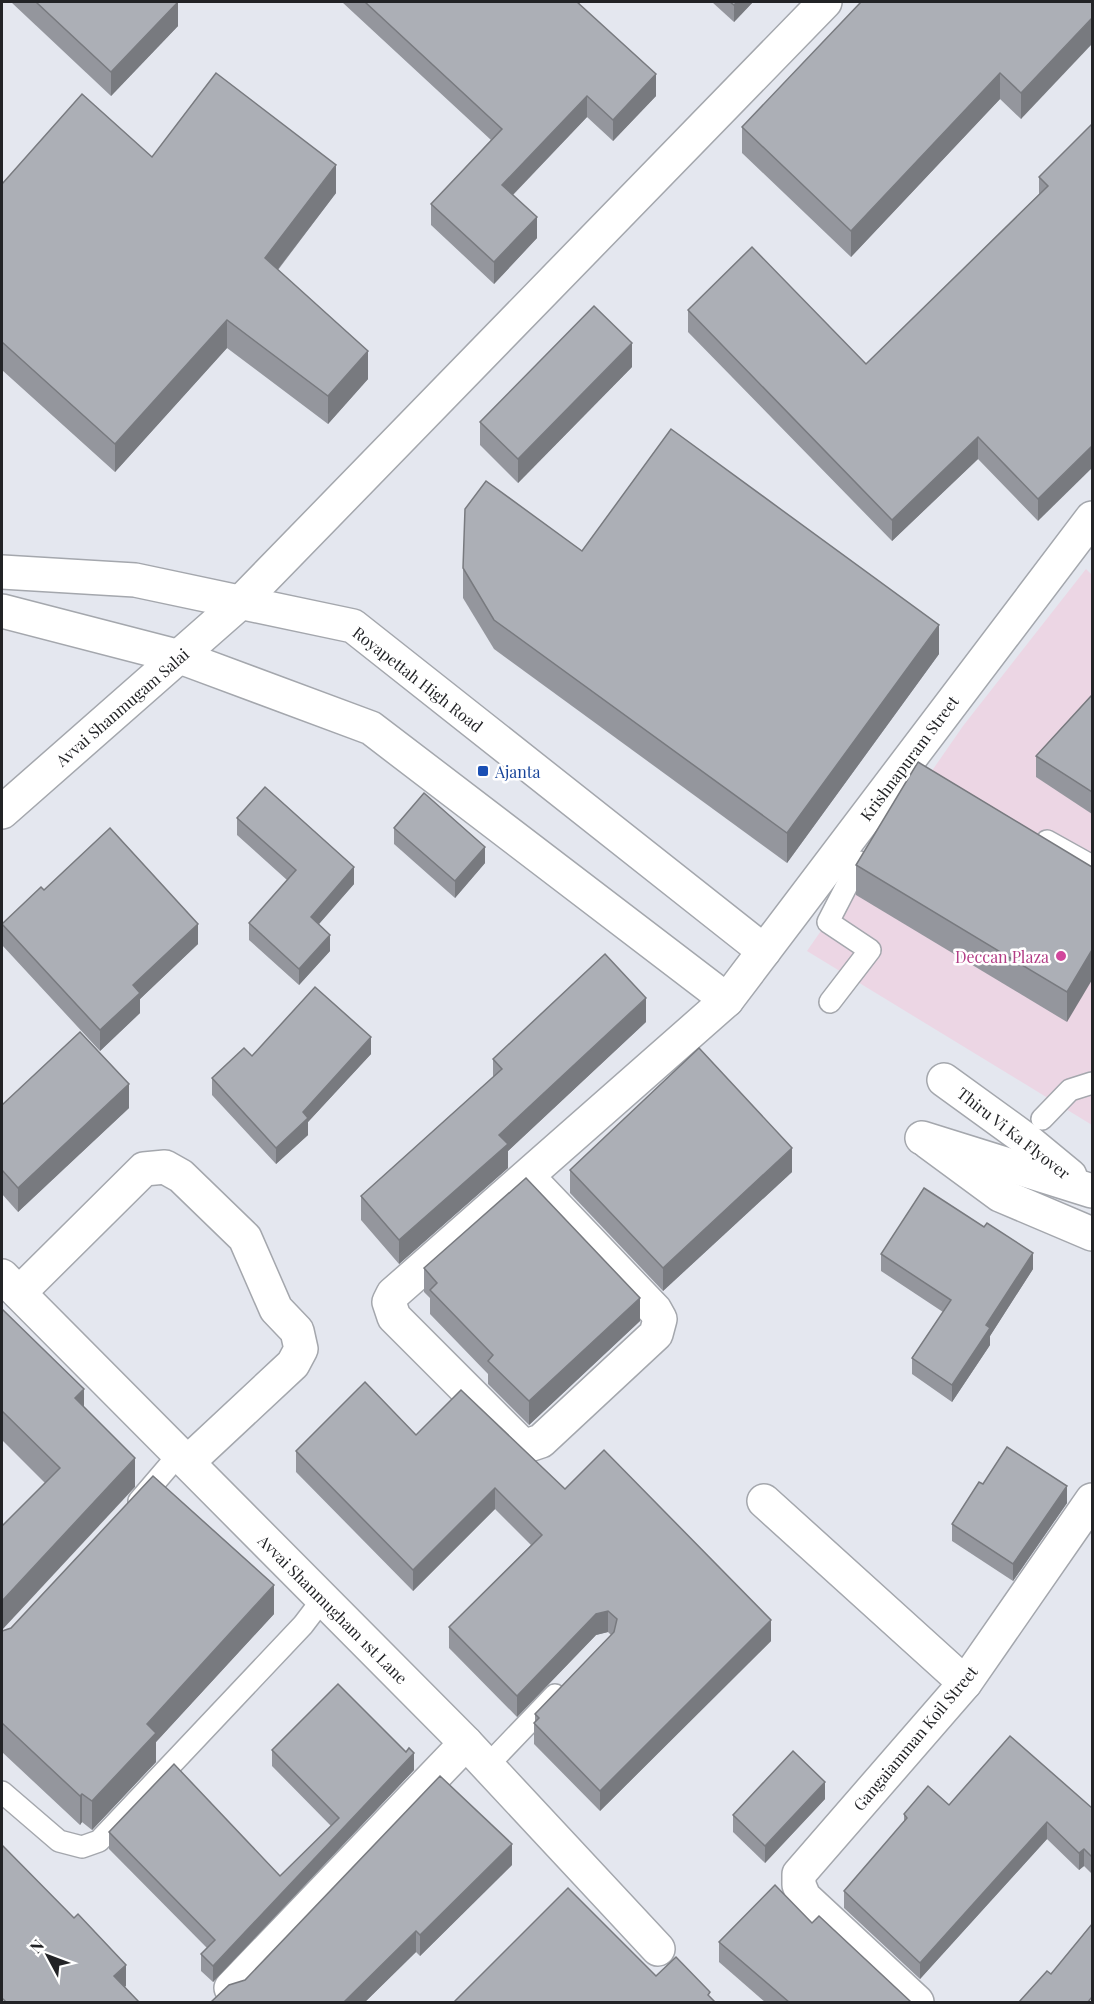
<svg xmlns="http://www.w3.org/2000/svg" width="1094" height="2004" font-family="'Playfair Display',serif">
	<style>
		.commercial { fill: #ecd6e4 }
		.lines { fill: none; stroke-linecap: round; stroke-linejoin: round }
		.service-casing { stroke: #a4a7ad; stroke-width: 24 }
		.minor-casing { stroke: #a4a7ad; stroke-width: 36 }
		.tertiary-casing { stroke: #a4a7ad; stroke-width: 36 }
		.secondary-casing { stroke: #a4a7ad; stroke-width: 36 }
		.service { stroke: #fff; stroke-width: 21 }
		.minor { stroke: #fff; stroke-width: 33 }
		.tertiary { stroke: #fff; stroke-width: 33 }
		.secondary { stroke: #fff; stroke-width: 33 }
		.wall { fill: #94969d }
		.shaded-wall { fill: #787a7f }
		.building { fill: #acafb6; stroke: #787a7f; stroke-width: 1.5 }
		.transit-dot { fill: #1a4fb4; stroke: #fff; stroke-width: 2 }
		.hotel-dot { fill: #d1479c; stroke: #fff; stroke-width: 2 }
		.labels { text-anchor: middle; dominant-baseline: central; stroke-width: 5; stroke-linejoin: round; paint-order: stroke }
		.street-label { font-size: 16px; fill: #222326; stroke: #fff }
		.transit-label { font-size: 16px; fill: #164399; stroke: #fff; text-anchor: start }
		.hotel-label { font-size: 16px; fill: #b23c85; stroke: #fff; text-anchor: end }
	</style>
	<rect width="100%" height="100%" fill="#e4e7ef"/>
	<polygon class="commercial" points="1086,569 1092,575 1092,1125 807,951 963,726"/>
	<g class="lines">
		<defs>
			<g id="service">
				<polyline points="1047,841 1092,866"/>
				<polyline points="830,1002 870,950 828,922 859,862"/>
				<polyline points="1042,1119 1070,1090 1092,1083"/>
				<polyline points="139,1501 180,1453"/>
				<polyline points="487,1766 555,1695"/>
				<polyline points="2,1792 59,1841 82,1847 99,1841 303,1625 322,1600"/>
			</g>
			<g id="minor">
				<polyline points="527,1176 655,1310 660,1319 656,1334 541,1441 526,1446 519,1442 394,1317 389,1302 393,1294 727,1000 1092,518"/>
				<polyline points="2,1276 466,1743 658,1949"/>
				<polyline points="19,1293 144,1169 165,1167 181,1176 245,1238 276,1309 297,1331 301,1349 293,1364 188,1462"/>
				<polyline points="764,1501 965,1683"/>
				<polyline points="231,1988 466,1743"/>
				<polyline points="917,2002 804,1897 799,1885 799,1874 965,1683 1092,1500"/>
			</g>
			<polyline id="tertiary" points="928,1142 1000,1195 1092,1234"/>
			<g id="secondary">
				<polyline points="2,572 135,580 353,626 764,951"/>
				<polyline points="2,611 180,657 371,728 727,1000"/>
				<polyline points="2,812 242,601 825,2"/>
				<polyline points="944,1080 1024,1138 1070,1176"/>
				<polyline points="922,1138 1092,1191"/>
			</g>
		</defs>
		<use href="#service" class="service-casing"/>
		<use href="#minor" class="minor-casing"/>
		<use href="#tertiary" class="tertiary-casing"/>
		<use href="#secondary" class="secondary-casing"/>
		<use href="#service" class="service"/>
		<use href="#minor" class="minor"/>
		<use href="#tertiary" class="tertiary"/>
		<use href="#secondary" class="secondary"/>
	</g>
	<g class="wall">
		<polygon points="11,2 178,2 178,26 111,96"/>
		<polygon points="342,2 581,2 579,4 656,96 613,141 587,117 513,195 537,238 494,284 431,225 431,204 491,140"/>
		<polygon points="712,2 753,2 734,22"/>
		<polygon points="1092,2 1021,119 1000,99 851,257 742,153 742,127"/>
		<polygon points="1092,124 1038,521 978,459 892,541 688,332 688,310 866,364 1039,194 1039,177"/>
		<polygon points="152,157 336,193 278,270 368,379 328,424 227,348 115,472 2,370 2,184"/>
		<polygon points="632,367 518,483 480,445 480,422"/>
		<polygon points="582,551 939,654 787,863 494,649 463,598 463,568"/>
		<polygon points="1092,695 1092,814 1036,777 1036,756"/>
		<polygon points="237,818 354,884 319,924 330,951 299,985 249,940 249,923 287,880 237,835"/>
		<polygon points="394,828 485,863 455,898 394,844"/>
		<polygon points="856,865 1092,867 1067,1022 856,895"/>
		<polygon points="44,890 198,944 140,999 140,1013 100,1051 2,945 2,924"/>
		<polygon points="646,1022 508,1151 508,1168 399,1264 361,1220 361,1196 493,1077 493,1059"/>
		<polygon points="371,1054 308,1122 308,1135 276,1164 212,1095 212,1078 252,1056"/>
		<polygon points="2,1105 129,1108 18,1212 2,1194"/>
		<polygon points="570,1170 792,1172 663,1291 570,1193"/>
		<polygon points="881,1254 1033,1269 990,1336 990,1345 952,1402 912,1374 912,1358 943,1312 881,1271"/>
		<polygon points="424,1268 640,1321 529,1425 488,1384 488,1374 430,1314 430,1298 424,1292"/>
		<polygon points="2,1309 84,1407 135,1487 45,1483 2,1440"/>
		<polygon points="416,1435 565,1489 771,1641 600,1811 534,1744 534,1723 535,1722 535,1714 611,1635 608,1632 596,1635 517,1717 449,1648 449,1627 531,1545 495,1509 413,1591 296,1472 296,1451"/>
		<polygon points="983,1484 1067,1503 1013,1581 952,1541 952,1524"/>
		<polygon points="274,1614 156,1742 156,1762 92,1830 82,1822 80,1825 2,1752 2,1631"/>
		<polygon points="272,1750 414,1770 213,1982 201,1971 201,1954 207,1948 109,1849 109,1832 280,1876 331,1826 272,1766"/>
		<polygon points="825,1799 765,1863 733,1832 733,1815"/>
		<polygon points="949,1805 1092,1808 1092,1874 1084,1866 1079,1870 1047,1839 920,1979 844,1908 844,1891 904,1822 904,1814"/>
		<polygon points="512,1865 420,1956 416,1952 365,2002 211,2002 245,1980"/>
		<polygon points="812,1923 911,2002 765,2002 719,1962 719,1942"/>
	</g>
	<g class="shaded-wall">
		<polygon points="178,2 178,26 111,96 111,72"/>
		<polygon points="737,2 753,2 734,22 734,5"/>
		<polygon points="1092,18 1092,44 1021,119 1021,93"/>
		<polygon points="1000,73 1000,99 851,257 851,231"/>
		<polygon points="656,74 656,96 613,141 613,120"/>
		<polygon points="587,96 587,117 502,206 502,185"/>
		<polygon points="336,165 336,193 265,286 265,258"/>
		<polygon points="537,217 537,238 494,284 494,262"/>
		<polygon points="227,320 227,348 115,472 115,444"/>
		<polygon points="632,343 632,367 518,483 518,459"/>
		<polygon points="368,351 368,379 328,424 328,396"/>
		<polygon points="978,437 978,459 892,541 892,520"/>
		<polygon points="1092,446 1092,468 1038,521 1038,499"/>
		<polygon points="939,625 939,654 787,863 787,833"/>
		<polygon points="485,847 485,863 455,898 455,881"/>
		<polygon points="354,867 354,884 311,933 311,917"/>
		<polygon points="198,924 198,944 140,999 140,1013 100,1051 100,1030 133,985"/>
		<polygon points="330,935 330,951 299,985 299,969"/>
		<polygon points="1092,950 1092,980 1067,1022 1067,992"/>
		<polygon points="646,998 646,1022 508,1151 508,1168 399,1264 399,1240 499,1135"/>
		<polygon points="371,1037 371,1054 308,1122 308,1135 276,1164 276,1148 303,1112"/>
		<polygon points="129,1084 129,1108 18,1212 18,1188"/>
		<polygon points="792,1148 792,1172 663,1291 663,1268"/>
		<polygon points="1033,1253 1033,1269 990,1336 990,1345 952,1402 952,1385 986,1325"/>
		<polygon points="640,1298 640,1321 529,1425 529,1401"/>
		<polygon points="84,1389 84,1418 75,1398"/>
		<polygon points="135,1458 135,1487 2,1630 2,1601"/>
		<polygon points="1067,1486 1067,1503 1013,1581 1013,1564"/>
		<polygon points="495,1488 495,1509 413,1591 413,1570"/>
		<polygon points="274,1585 274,1614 156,1742 156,1762 92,1830 92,1801 147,1724"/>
		<polygon points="608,1611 608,1632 596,1635 517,1717 517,1696 596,1614"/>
		<polygon points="771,1620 771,1641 600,1811 600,1791"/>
		<polygon points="414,1753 414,1770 213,1982 213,1966"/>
		<polygon points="825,1782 825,1799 765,1863 765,1846"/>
		<polygon points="82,1794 82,1822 80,1825 80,1796"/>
		<polygon points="1047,1822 1047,1839 920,1979 920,1963"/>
		<polygon points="512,1844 512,1865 420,1956 420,1935"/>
		<polygon points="1084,1849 1084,1866 1079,1870 1079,1853"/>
		<polygon points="416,1931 416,1952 365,2002 344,2002"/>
		<polygon points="126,1965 126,1986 114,1997 114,1976"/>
	</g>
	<g class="building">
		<polygon points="36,2 178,2 111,72"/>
		<polygon points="365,2 577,2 656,74 613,120 587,96 502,185 537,217 494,262 431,204 502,129"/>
		<polygon points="730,2 737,2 734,5"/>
		<polygon points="861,2 1092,2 1092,18 1021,93 1000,73 851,231 742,127"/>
		<polygon points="216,73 336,165 265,258 368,351 328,396 227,320 115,444 2,342 2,184 82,94 152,157"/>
		<polygon points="1092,124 1092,446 1038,499 978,437 892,520 688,310 752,247 866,364 1048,186 1039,177"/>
		<polygon points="594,306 632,343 518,459 480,422"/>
		<polygon points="671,429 939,625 787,833 494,620 463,568 465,509 486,481 582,551"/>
		<polygon points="1092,695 1092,792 1036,756"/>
		<polygon points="918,762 1092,867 1092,950 1067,992 856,865"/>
		<polygon points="265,787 354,867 311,917 330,935 299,969 249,923 296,870 237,818"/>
		<polygon points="424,793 485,847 455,881 394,828"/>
		<polygon points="110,828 198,924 133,985 140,993 100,1030 2,924 41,887 44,890"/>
		<polygon points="605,954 646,998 499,1135 508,1144 399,1240 361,1196 502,1069 493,1059"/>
		<polygon points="315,987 371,1037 303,1112 308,1118 276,1148 212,1078 244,1048 252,1056"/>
		<polygon points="80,1032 129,1084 18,1188 2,1170 2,1105"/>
		<polygon points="699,1048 792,1148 663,1268 570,1170"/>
		<polygon points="526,1178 640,1298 529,1401 488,1361 493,1355 430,1290 437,1283 424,1268"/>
		<polygon points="924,1188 984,1227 987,1223 1033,1253 986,1325 990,1328 952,1385 912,1358 951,1300 881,1254"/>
		<polygon points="2,1309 84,1389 75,1398 135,1458 2,1601 2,1526 60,1468 2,1411"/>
		<polygon points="365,1382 416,1435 461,1390 565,1489 604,1450 771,1620 600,1791 534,1723 539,1718 535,1714 614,1632 617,1619 608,1611 596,1614 517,1696 449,1627 542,1535 495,1488 413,1570 296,1451"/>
		<polygon points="1007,1447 1067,1486 1013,1564 952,1524 979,1482 983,1484"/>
		<polygon points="153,1476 274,1585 147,1724 156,1733 92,1801 82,1794 80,1796 2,1723 2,1631 11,1628"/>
		<polygon points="338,1684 406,1752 409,1748 414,1753 213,1966 201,1954 215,1940 109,1832 174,1764 280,1876 339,1818 272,1750"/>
		<polygon points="1010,1736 1092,1808 1092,1857 1084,1849 1079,1853 1047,1822 920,1963 844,1891 907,1818 904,1814 928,1786 949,1805"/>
		<polygon points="793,1751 825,1782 765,1846 733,1815"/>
		<polygon points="440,1776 512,1844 420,1935 416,1931 344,2002 211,2002 229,1985 245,1980"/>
		<polygon points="2,1845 74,1918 78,1914 126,1965 114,1976 139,2002 6,2002 2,1998"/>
		<polygon points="775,1885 812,1923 819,1916 911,2002 789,2002 719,1942"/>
		<polygon points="568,1888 656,1976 676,1957 710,1992 708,1995 715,2002 454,2002"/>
		<polygon points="1092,1924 1092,1997 1088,2002 1019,2002 1047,1971 1051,1974"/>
	</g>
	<rect class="transit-dot" x="477" y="765" width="12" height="12" rx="3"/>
	<circle class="hotel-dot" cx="1061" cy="956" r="6"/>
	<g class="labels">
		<g class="street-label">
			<text transform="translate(418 679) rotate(38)">Royapettah High Road</text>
			<text transform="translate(122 707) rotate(-41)">Avvai Shanmugam Salai</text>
			<text transform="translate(909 758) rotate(-53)">Krishnapuram Street</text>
			<text transform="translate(1014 1133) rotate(38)">Thiru Vi Ka Flyover</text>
			<text transform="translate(333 1609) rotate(45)">Avvai Shanmugham 1st Lane</text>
			<text transform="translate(915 1738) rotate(-50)">Gangaiamman Koil Street</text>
		</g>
		<g class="transit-label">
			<text x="495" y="771">Ajanta</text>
		</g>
		<g class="hotel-label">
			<text x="1049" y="956">Deccan Plaza</text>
		</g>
	</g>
	<rect width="1094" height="2004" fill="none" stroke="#222326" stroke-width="6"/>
	<g transform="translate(48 1956) rotate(311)" stroke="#ffffff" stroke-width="4.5" paint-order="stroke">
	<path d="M0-4.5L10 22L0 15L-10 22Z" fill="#222326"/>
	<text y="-9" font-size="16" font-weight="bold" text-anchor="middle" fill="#222326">N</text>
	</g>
</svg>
